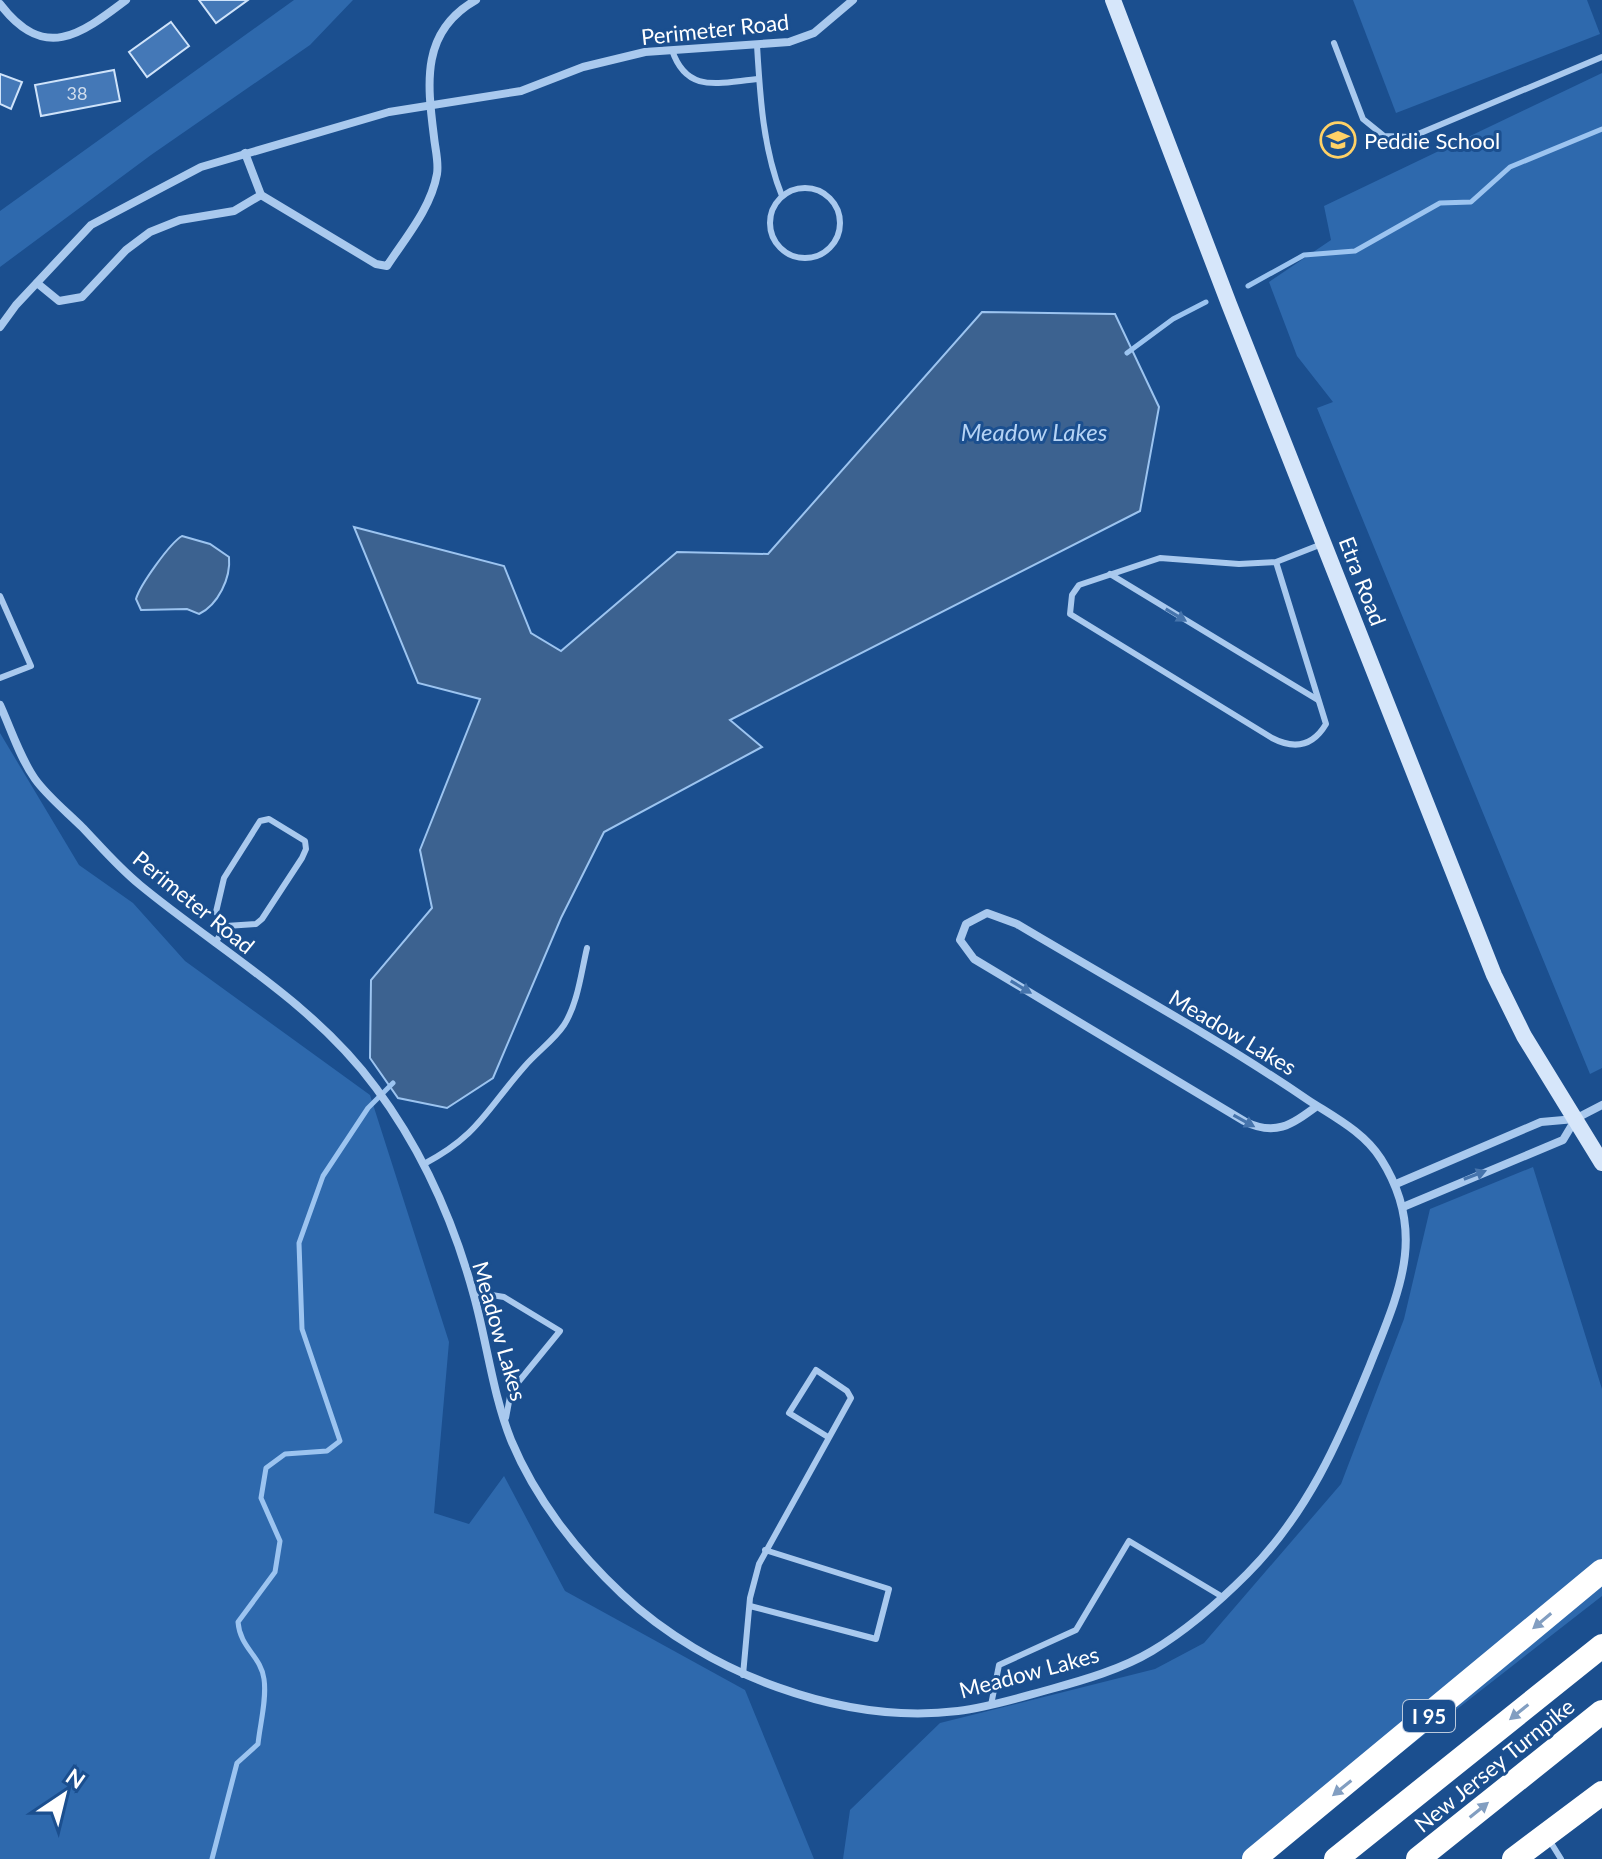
<svg xmlns="http://www.w3.org/2000/svg" width="1602" height="1859" font-family="Lato,sans-serif">
	<style>
		.green { fill: #2e69ad }
		.water { fill: #3c6290; stroke: #9cc4f0; stroke-width: 2 }
		.lines { fill: none; stroke-linecap: round; stroke-linejoin: round }
		.stream { stroke: #9cc4f0; stroke-width: 5 }
		.building { fill: #4478b7; stroke: #cfe3fa; stroke-width: 2 }
		.service { stroke: #a9c9ee; stroke-width: 6 }
		.minor { stroke: #a9c9ee; stroke-width: 8 }
		.secondary { stroke: #d6e6fa; stroke-width: 16 }
		.motorway { stroke: #fff; stroke-width: 24 }
		.oneway { fill: #4674ac }
		.oneway2 { fill: #829ec1 }
		.labels { text-anchor: middle; dominant-baseline: central; stroke-width: 6; stroke-linejoin: round; paint-order: stroke }
		.number-label { font-size: 18px; fill: #d0dded }
		.shield { fill: #1b4f8f; stroke: #bbcadd; stroke-width: 2 }
		.shield-label { font-size: 20px; font-weight: bold; fill: #fff }
		.street-label { font-size: 22px; fill: #fff; stroke: #1b4f8f }
		.poi-label { font-size: 22px; fill: #fff; stroke: #1b4f8f; text-anchor: start }
		.water-label { font-size: 24px; font-style: italic; fill: #b5d3f5; stroke: #1b4f8f }
	</style>
	<rect width="100%" height="100%" fill="#1b4f8f"/>
	<g class="green">
		<polygon points="294,0 353,0 310,45 151,155 0,267 0,211"/>
		<polygon points="1353,0 1587,0 1600,34 1396,113"/>
		<polygon points="1602,73 1602,1068 1590,1074 1317,408 1333,402 1297,356 1269,282 1331,240 1324,206"/>
		<polygon points="0,733 79,865 133,903 185,961 370,1095 449,1342 434,1513 469,1524 504,1476 565,1591 745,1690 814,1859 0,1859"/>
		<polygon points="1533,1167 1602,1389 1602,1596 1265,1859 843,1859 850,1810 940,1723 1155,1669 1204,1643 1341,1484 1404,1319 1430,1209"/>
	</g>
	<g class="water">
		<polygon points="982,312 1115,314 1159,407 1140,511 730,720 762,747 604,832 561,918 493,1078 447,1108 398,1098 370,1058 371,980 432,908 420,850 480,699 418,683 354,527 504,566 531,633 561,651 677,552 768,554"/>
		<path d="M 182,536 L 210,544 L 229,557 C 231,578 218,605 199,614 L 187,609 L 141,610 L 136,599 C 140,585 170,543 182,536 Z"/>
	</g>
	<g class="lines">
		<g class="stream">
			<polyline points="1248,286 1304,255 1355,251 1440,203 1471,202 1510,167 1602,129"/>
			<polyline points="1127,353 1173,319 1206,302"/>
			<path d="M 212,1859 L 237,1763 L 258,1744 C 260,1724 267,1699 264,1679 C 261,1656 240,1648 238,1622 L 275,1572 L 280,1541 L 261,1498 L 266,1468 L 285,1454 L 327,1451 L 340,1441 L 302,1329 L 299,1243 L 323,1176 L 368,1108 L 393,1083"/>
		</g>
	</g>
	<g class="building">
		<polygon points="199,0 248,0 216,23"/>
		<polygon points="171,22 189,46 147,77 129,52"/>
		<polygon points="114,70 120,101 41,116 35,85"/>
		<polygon points="0,74 22,82 11,109 0,104"/>
	</g>
	<g class="lines">
		<g class="service">
			<polyline points="1334,43 1363,119 1384,136 1411,137 1602,57"/>
			<path d="M 757,45 C 760,96 763,149 782,196"/>
			<path d="M 672,50 C 687,95 720,82 759,79"/>
			<circle cx="805" cy="223" r="35"/>
			<path d="M 1276,562 L 1326,724 C 1313,746 1295,750 1272,738 L 1070,614 L 1072,595 L 1079,585 L 1160,558 L 1239,564 L 1276,562 L 1322,544"/>
			<polyline points="1110,574 1318,700"/>
			<polyline points="0,596 31,666 0,678"/>
			<polyline points="215,943 226,926 216,912 224,878 260,821 269,819 305,841 306,849 302,858 262,919 256,924 226,926"/>
			<path d="M 424,1164 C 479,1135 486,1110 525,1066 C 537,1052 554,1040 564,1025 C 578,1003 581,973 587,948"/>
			<polyline points="473,1292 504,1297 560,1331 511,1391 506,1418"/>
			<polyline points="750,1606 876,1639 889,1589 765,1550"/>
			<polyline points="743,1675 750,1598 759,1564 851,1398 847,1391 816,1370 789,1413 828,1437"/>
			<polyline points="991,1705 999,1665 1076,1630 1129,1541 1221,1596"/>
			<polyline points="1548,1838 1561,1859"/>
		</g>
		<g class="minor">
			<path d="M 0,4 C 44,62 80,35 126,0"/>
			<path d="M 245,153 L 261,195 L 376,264 L 387,266 C 406,237 431,208 437,174 C 439,162 435,148 434,137 C 427,82 421,31 476,0"/>
			<polyline points="37,283 59,301 82,297 126,250 150,232 180,220 234,211 261,195"/>
			<polyline points="0,327 16,305 91,225 201,167 389,112 521,91 583,67 645,52 789,42 814,33 853,0"/>
			<path d="M 0,705 C 11,729 20,758 35,779 C 48,797 67,812 83,828 C 101,847 119,868 140,885 C 220,951 314,1003 376,1088 C 422,1150 454,1222 474,1296 C 487,1343 493,1395 511,1440 C 535,1498 577,1552 622,1594 C 706,1673 842,1725 958,1711 C 990,1707 1021,1697 1051,1689 C 1084,1680 1122,1669 1152,1651 C 1187,1630 1219,1602 1247,1574 C 1307,1514 1339,1441 1370,1365 C 1399,1292 1428,1233 1381,1159 C 1364,1132 1334,1117 1308,1100 C 1214,1036 1114,982 1017,924 L 987,913 L 966,924 L 960,940 L 974,959 L 1244,1121 C 1275,1137 1291,1125 1317,1106"/>
			<polyline points="1396,1184 1541,1122 1575,1119 1602,1105"/>
			<polyline points="1403,1207 1563,1140 1575,1120"/>
		</g>
		<polyline class="secondary" points="1113,0 1229,304 1494,975 1524,1036 1602,1163"/>
		<g class="motorway">
			<polyline points="1254,1859 1602,1571"/>
			<polyline points="1336,1859 1602,1646"/>
			<polyline points="1418,1859 1602,1712"/>
			<polyline points="1514,1859 1602,1793"/>
		</g>
	</g>
	<defs><path id="oneway-solid" d="M-6-.8H1V-3.2L6.5 0L1 3.2V.8H-6Z" transform="scale(2)"/></defs>
	<g class="oneway">
		<use href="#oneway-solid" transform="translate(1176 615) rotate(31)"/>
		<use href="#oneway-solid" transform="translate(1021 987) rotate(31)"/>
		<use href="#oneway-solid" transform="translate(1244 1121) rotate(29)"/>
		<use href="#oneway-solid" transform="translate(1475 1175) rotate(-21)"/>
	</g>
	<g class="oneway2">
		<use href="#oneway-solid" transform="translate(1542 1621) rotate(140)"/>
		<use href="#oneway-solid" transform="translate(1519 1712) rotate(141)"/>
		<use href="#oneway-solid" transform="translate(1342 1788) rotate(141)"/>
		<use href="#oneway-solid" transform="translate(1479 1810) rotate(-39)"/>
	</g>
	<defs>
		<symbol id="school-ring" viewBox="-11 -11 22 22"><circle r="9.5" fill="#1b4f8f" stroke="#ffd166" stroke-width="1.5"/><path d="M0-5L7-2L0 1L-7-2ZM-4 1L0 2.5L4 1V4Q0 6-4 4Z" fill="#ffd166"/></symbol>
	</defs>
	<g fill-rule="evenodd">
		<use href="#school-ring" x="1318" y="120" width="40" height="40"/>
	</g>
	<g class="labels">
		<g class="number-label">
			<text x="77" y="93">38</text>
		</g>
		<rect class="shield" x="1403" y="1700" width="52" height="32" rx="6"/>
		<g class="shield-label">
			<text x="1429" y="1716">I 95</text>
		</g>
		<g class="street-label">
			<text transform="translate(715 29) rotate(-6)">Perimeter Road</text>
			<text transform="translate(1363 581) rotate(69)">Etra Road</text>
			<text transform="translate(194 902) rotate(39)">Perimeter Road</text>
			<text transform="translate(1233 1032) rotate(31)">Meadow Lakes</text>
			<text transform="translate(500 1331) rotate(74)">Meadow Lakes</text>
			<text transform="translate(1029 1672) rotate(-15)">Meadow Lakes</text>
			<text transform="translate(1494 1765) rotate(-39)">New Jersey Turnpike</text>
		</g>
		<g class="poi-label">
			<text x="1364" y="140">Peddie School</text>
		</g>
		<g class="water-label">
			<text x="1034" y="431">Meadow Lakes</text>
		</g>
	</g>
	<g transform="translate(64 1795) rotate(35)" stroke="#1b4f8f" stroke-width="6" paint-order="stroke">
	<path d="M0-6L14 30L0 20L-14 30Z" fill="#ffffff"/>
	<text y="-12" font-size="22" font-weight="bold" text-anchor="middle" fill="#ffffff">N</text>
	</g>
</svg>
